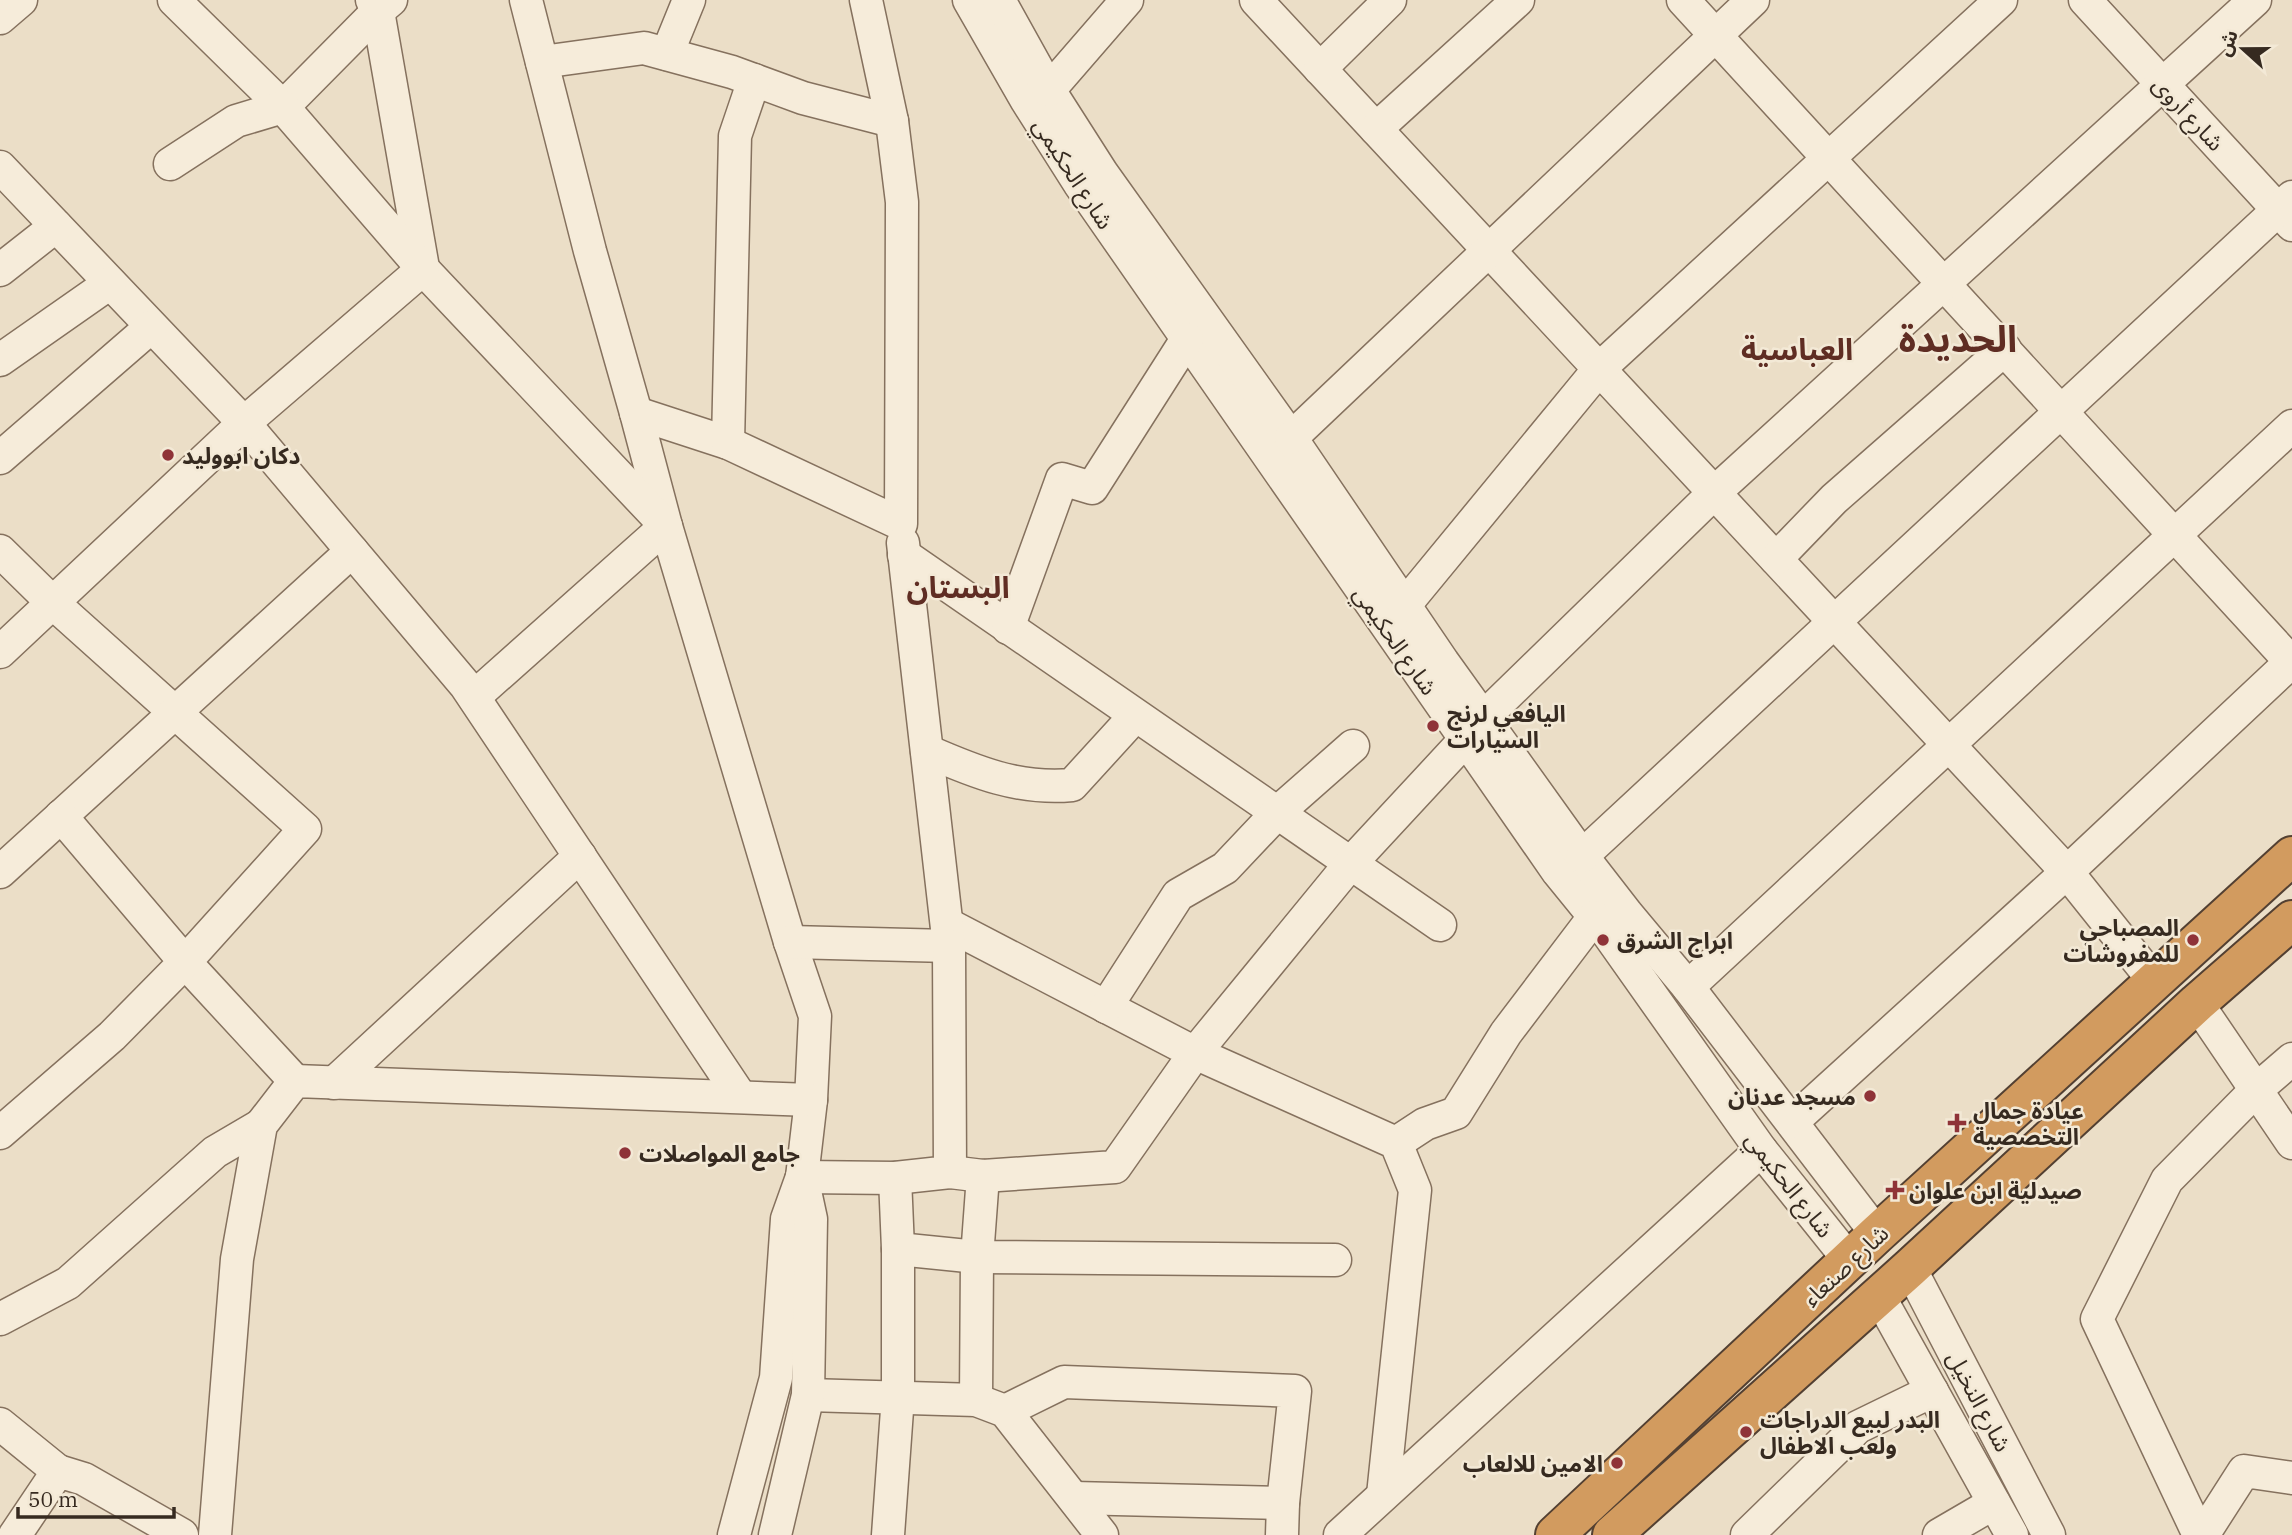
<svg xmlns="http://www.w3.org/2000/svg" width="2292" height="1535" font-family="'IBM Plex Serif','Noto Sans Arabic',serif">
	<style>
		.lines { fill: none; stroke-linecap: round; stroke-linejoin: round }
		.minor-casing { stroke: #85715e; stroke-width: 35 }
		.highway-casing { stroke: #534032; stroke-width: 42 }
		.minor { stroke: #f6ecda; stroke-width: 32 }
		.highway { stroke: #d29b5f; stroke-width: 38 }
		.poi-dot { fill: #8f3338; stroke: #f3e9d6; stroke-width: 2.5 }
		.labels { text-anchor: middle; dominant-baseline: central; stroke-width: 5; stroke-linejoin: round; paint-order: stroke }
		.street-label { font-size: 23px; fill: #362a20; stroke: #f3e9d6 }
		.poi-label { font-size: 23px; font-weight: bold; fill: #362a20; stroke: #f3e9d6; text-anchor: start }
		.district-label { font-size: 30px; font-weight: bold; fill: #5f2d23; stroke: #f3e9d6 }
		.town-label { font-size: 37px; font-weight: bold; fill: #5f2d23; stroke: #f3e9d6 }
	</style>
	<rect width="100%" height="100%" fill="#ebdec7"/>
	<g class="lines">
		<defs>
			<g id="minor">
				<polyline points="174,0 283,107 378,11 391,0"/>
				<polyline points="372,0 378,11 423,268"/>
				<polyline points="526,0 590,251 636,413 666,526 790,942 815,1016 811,1100 802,1177 787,1219 776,1378 734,1535"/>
				<polyline points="969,0 1027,101 1079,183 1558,872 1606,931 1761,1150 1850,1261"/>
				<polyline points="999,0 1049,90 1102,173 1291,438 1443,662 1582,856 1627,914 1688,987 1877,1234"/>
				<polyline points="1256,0 2067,872 2155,982"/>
				<polyline points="1683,0 2291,662"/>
				<polyline points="2085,0 2292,225"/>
				<polyline points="0,18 21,0"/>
				<polyline points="667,54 689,0"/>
				<polyline points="542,62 644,48 732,72 803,98 892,121"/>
				<polyline points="1320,69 1390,0"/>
				<polyline points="1049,90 1127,0"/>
				<polyline points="1376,129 1518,0"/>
				<polyline points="170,164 236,121 283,107 423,269 666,526 474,697"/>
				<polyline points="0,167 244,423 466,686 740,1096"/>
				<polyline points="0,270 56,226"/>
				<polyline points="0,360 110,283"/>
				<polyline points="636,413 728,443 901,524 902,202 892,121 866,0"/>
				<polyline points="1291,438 1753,0"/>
				<polyline points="728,443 735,136 754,80"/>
				<polyline points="0,458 151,327"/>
				<polyline points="0,551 53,603 305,829 185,962 295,1081"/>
				<polyline points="904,555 1440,925"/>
				<polyline points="1776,559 1834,499 2005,349"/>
				<polyline points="1404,606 1599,369 2001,0"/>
				<polyline points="1008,628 1062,479 1092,488 1187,339"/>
				<polyline points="0,652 244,423 423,269"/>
				<polyline points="1483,718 1714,493 2255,0"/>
				<path d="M 927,751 C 975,772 1019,790 1072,785 L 1135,716"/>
				<polyline points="1582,856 2292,197"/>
				<polyline points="0,872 352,551"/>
				<polyline points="947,924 1195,1053 1115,1167 983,1176 950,1172"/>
				<polyline points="790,942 949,946 903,543"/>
				<polyline points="1688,987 2292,426"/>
				<polyline points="2197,1003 2292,1143"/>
				<polyline points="1106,1007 1178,895 1225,868 1277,813 1353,746"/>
				<polyline points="334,1083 580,856"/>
				<polyline points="1792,1122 2067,872 2292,661"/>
				<polyline points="0,1133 112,1036 185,962 61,816"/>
				<polyline points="1396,1143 1425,1124 1456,1113 1506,1033 1594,917"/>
				<polyline points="802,1177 895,1178 950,1172 949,946"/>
				<polyline points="898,1249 977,1257 1335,1260"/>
				<polyline points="1910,1268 2049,1535"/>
				<polyline points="1879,1296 2012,1535"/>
				<polyline points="0,1319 68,1283 215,1152 261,1125"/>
				<polyline points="808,1395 976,1400 1005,1411 1102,1535"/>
				<polyline points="976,1400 977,1257 983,1176"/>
				<polyline points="1005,1411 1064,1382 1295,1391 1283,1503 1282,1535"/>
				<polyline points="0,1424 58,1471"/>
				<polyline points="1383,1495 1415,1190 1396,1143 1195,1053 1350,864 1466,739"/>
				<polyline points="1074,1498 1283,1503"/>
				<polyline points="15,1535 58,1471 84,1479 182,1535"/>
				<polyline points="215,1535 237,1259 261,1125 295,1081 811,1100"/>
				<polyline points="775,1535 808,1395 811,1219 802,1177"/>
				<polyline points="888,1535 898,1396 898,1249 895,1178"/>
				<polyline points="1340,1535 1761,1150"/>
				<polyline points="1747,1535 1858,1427 1932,1391"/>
				<polyline points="1939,1535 1994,1503"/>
				<polyline points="2199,1535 2097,1319 2167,1180 2256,1090 2292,1059"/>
				<polyline points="2203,1535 2244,1471 2292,1478"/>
			</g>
			<g id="highway">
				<polyline points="1555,1535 1877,1234 2292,856"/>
				<polyline points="1612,1535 1910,1268 2197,1003 2292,920"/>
			</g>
		</defs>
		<use href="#minor" class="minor-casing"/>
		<use href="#highway" class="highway-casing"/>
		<use href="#minor" class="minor"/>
		<use href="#highway" class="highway"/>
	</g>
	<g class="poi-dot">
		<circle cx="168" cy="455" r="7"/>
		<circle cx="1433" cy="726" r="7"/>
		<circle cx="1603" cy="940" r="7"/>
		<circle cx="2193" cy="940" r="7"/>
		<circle cx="1870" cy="1096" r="7"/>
		<path d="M1953.5 1112.5h7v7h7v7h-7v7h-7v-7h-7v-7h7z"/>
		<circle cx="625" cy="1153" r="7"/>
		<path d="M1891.5 1179.5h7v7h7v7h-7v7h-7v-7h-7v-7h7z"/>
		<circle cx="1746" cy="1432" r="7"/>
		<circle cx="1617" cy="1463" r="7"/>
	</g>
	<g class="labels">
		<g class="street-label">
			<text transform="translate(2189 113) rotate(47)">شارع أروى</text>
			<text transform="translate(1074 173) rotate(57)">شارع الحكيمي</text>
			<text transform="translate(1396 640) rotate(55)">شارع الحكيمي</text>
			<text transform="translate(1790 1184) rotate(52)">شارع الحكيمي</text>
			<text transform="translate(1845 1265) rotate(-43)">شارع صنعاء</text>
			<text transform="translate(1980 1401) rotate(62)">شارع النخيل</text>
		</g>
		<g class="poi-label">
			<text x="182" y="455">دكان ابووليد</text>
			<text x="1447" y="713">اليافعي لرنج<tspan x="1447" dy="26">السيارات</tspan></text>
			<text x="2179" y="927" text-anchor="end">المصباحي<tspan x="2179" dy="26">للمفروشات</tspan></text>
			<text x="1617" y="940">ابراج الشرق</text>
			<text x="1856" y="1096" text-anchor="end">مسجد عدنان</text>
			<text x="1973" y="1110">عيادة جمال<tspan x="1973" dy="26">التخصصية</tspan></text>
			<text x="639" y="1153">جامع المواصلات</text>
			<text x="1909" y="1190">صيدلية ابن علوان</text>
			<text x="1760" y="1419">البدر لبيع الدراجات<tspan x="1760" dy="26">ولعب الاطفال</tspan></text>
			<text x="1603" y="1463" text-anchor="end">الامين للالعاب</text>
		</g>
		<g class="district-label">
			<text x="1797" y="348">العباسية</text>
			<text x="958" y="586">البستان</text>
		</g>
		<g class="town-label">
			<text x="1958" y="338">الحديدة</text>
		</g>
	</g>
	<g transform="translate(2243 49) rotate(291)" stroke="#f3e9d6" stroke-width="5" paint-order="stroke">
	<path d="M0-5L12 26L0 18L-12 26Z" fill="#362a20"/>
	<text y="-10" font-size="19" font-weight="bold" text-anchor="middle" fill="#362a20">ش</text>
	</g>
	<path d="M18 1507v10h156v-10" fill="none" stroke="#362a20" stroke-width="3.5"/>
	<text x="28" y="1507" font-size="21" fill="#362a20" stroke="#f3e9d6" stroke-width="5" paint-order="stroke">50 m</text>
</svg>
